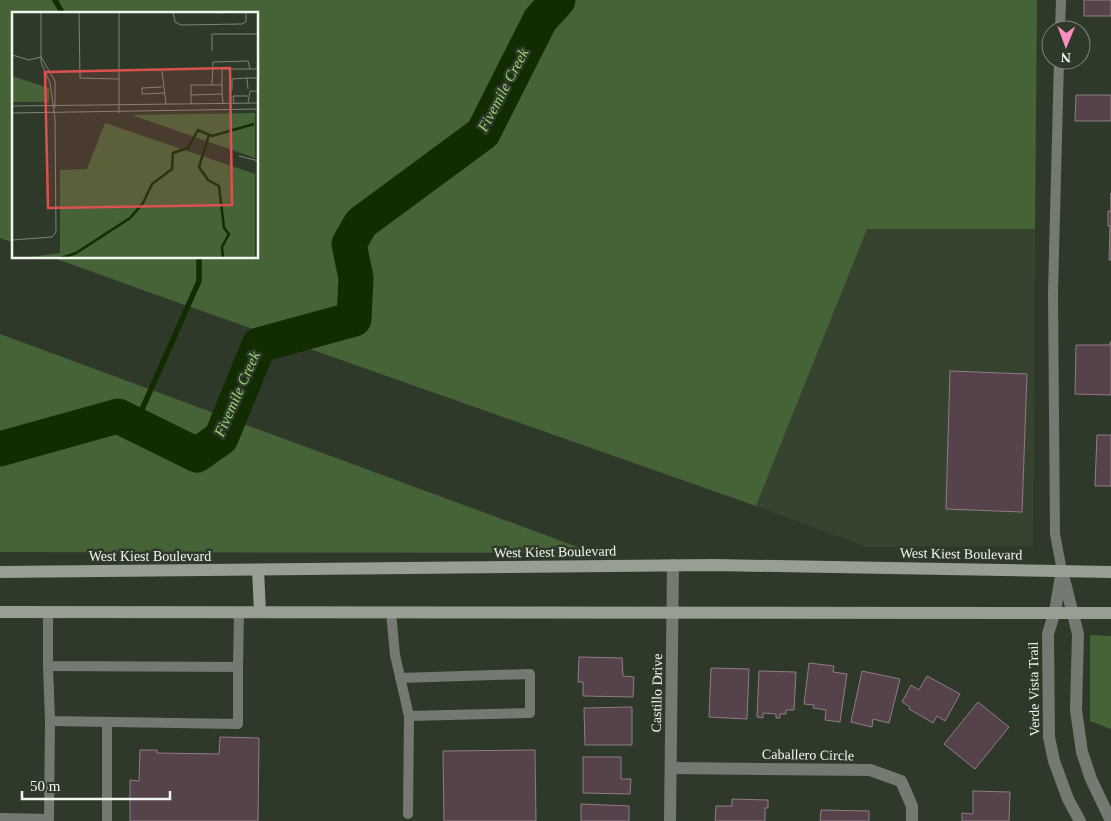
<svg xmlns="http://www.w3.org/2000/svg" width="1111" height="821" font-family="Georgia,serif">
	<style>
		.built { fill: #36442f }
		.green { fill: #456337 }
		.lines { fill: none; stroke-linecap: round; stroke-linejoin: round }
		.stream { stroke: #122c02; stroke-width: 5.5 }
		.river { stroke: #122c02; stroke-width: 35 }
		.building { fill: #55424a; stroke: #917c84 }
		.service { stroke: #747972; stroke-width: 10 }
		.minor { stroke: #747972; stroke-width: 12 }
		.secondary { stroke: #979f93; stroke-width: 12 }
		.labels { text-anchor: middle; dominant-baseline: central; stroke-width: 5; stroke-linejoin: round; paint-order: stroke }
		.street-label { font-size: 14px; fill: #f1f7ee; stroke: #2f392a }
		.water-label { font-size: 15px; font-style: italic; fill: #95d871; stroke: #2f392a }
		.inset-river { fill: none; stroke: #122c02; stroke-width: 2.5 }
		.inset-road { fill: none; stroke: #7d8578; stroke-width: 1 }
		.view { fill: #db5150; fill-opacity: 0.15; stroke: #db5150; stroke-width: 2.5 }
		.inset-edge { fill: none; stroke: #f1f7ee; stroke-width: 2.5 }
	</style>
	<rect width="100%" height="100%" fill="#2f392a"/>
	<polygon class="built" points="867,229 1035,229 1033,546 867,547 756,506"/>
	<g class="green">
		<polygon points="0,0 1037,0 1035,229 867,229 756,506 165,298 54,258 258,258 258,14 14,14 14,243 0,238"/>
		<polygon points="0,334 594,553 0,552"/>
		<polygon points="1090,635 1111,636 1111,729 1090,721"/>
	</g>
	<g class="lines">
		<g class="stream">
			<polyline points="55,0 63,14"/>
			<polyline points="135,425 199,281 199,258"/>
		</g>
		<polyline class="river" points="0,449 118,416 197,455 221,438 259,345 354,319 356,278 349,244 361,223 483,133 540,20 558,0"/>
	</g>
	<g class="building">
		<rect x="1084" y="0" width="27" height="16"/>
		<polygon points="1076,95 1111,95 1111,121 1075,121"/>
		<polygon points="1111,193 1111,260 1109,260 1110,226 1108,226 1108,211 1111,211"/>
		<polygon points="1110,342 1111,342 1111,395 1075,394 1076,345 1110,345"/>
		<polygon points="950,371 1027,374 1022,512 946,509"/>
		<polygon points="1097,435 1111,435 1111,486 1095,486"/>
		<polygon points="579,657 622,658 623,676 634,677 633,697 583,696 583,682 578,682"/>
		<polygon points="809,663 834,666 833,672 847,674 840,722 825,720 826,710 813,708 814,705 804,704"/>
		<polygon points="711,668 749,669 747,719 709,717"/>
		<polygon points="759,671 796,672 794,710 786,710 786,714 780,714 780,718 776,718 776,714 763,713 763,718 757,717"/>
		<polygon points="862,671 900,679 889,723 873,719 872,727 851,722"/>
		<polygon points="927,676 960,694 945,721 937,716 933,723 909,709 910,707 902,702 911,685 919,690"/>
		<polygon points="978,702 1009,727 975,769 944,744"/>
		<polygon points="632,707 632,745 585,745 584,708"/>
		<polygon points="220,737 259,738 258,821 130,821 130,780 139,781 140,750 157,750 157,753 219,754"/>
		<polygon points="535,750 536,821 444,821 443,751"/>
		<polygon points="583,757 621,757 621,779 631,779 630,794 583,793"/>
		<polygon points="973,791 1010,792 1009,821 962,821 962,813 973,814"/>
		<polygon points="732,799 768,800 768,808 765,808 765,821 715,821 716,806 732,806"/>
		<polygon points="581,804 629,806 629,821 581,821"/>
		<polygon points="821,810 869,811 869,821 820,821"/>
	</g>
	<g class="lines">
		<g class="service">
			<polyline points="1060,30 1061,0"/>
			<polyline points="1059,60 1053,293 1055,534 1062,571"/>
			<polyline points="48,612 48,666 238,667 239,612"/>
			<polyline points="391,612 395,655 409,716 408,814"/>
			<polyline points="48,666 50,721 238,724 238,667"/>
			<polyline points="400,678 530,674 530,713 409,716"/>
			<polyline points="0,818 49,819 50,721"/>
			<polyline points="107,821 107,722"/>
		</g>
		<g class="minor">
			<polyline points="1062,571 1078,634 1076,710 1082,752 1091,779 1111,821"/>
			<polyline points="1061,576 1055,611 1048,634 1049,737 1054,761 1068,799 1080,821"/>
			<polyline points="671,768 870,770 901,781 912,806 912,821"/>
			<polyline points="670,821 673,565"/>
		</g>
		<g class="secondary">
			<polyline points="258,570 260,612"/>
			<polyline points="0,572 714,565 1111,572"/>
			<polyline points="0,612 1111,613"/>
		</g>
	</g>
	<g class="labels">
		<g class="street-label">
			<text transform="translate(555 552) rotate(-1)">West Kiest Boulevard</text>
			<text transform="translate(961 554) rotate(1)">West Kiest Boulevard</text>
			<text x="150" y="556">West Kiest Boulevard</text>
			<text transform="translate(1034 689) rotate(-91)">Verde Vista Trail</text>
			<text transform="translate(657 693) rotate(-89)">Castillo Drive</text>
			<text transform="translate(808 755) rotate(1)">Caballero Circle</text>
		</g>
		<g class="water-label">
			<text transform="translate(503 90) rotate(-62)">Fivemile Creek</text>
			<text transform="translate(237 394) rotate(-66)">Fivemile Creek</text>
		</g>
	</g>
	<g transform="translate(12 12)">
		<rect width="246" height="246" fill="#2f392a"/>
		<path d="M 0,64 L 37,76 L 37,90 L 0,90 ZM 243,101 L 243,146 L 120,103 ZM 93,111 L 243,162 L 243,246 L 11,246 L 48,241 L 48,158 L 75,157 Z" fill="#456337"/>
		<path class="inset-river" d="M 197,123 L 187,155 L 196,168 L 207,174 L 212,216 L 217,222 L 210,235 L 211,246M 49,246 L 64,241 L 118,206 L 131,191 L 140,172 L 160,157 L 161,141 L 176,136 L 186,118 L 200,124 L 242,112"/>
		<path class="inset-road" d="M 67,0 L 68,66 L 107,67M 107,0 L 107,101M 161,0 L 163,10 L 169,13 L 230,12 L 234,10 L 234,0M 246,0 L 247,67M 205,1 L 224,0M 200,39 L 200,22 L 246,22M 0,43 L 17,48 L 29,45M 29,45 L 43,69 L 43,96M 150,59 L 154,92M 200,73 L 201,50 L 236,49 L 238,57M 210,73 L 210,57 L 246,57M 150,75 L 130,76 L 130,82 L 152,81M 236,77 L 235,66 L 246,66M 220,78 L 220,67 L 235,66M 179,83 L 179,73 L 210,73 L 210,82M 222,91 L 221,84 L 236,84M 236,91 L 238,79 L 247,79M 179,92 L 179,83 L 210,82 L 211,91M 0,94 L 247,91M 0,101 L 247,97M 227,144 L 247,149M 0,228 L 40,225 L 44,220 L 43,107 L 38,71 L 29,50 L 29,0"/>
		<path class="view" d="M 218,56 L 220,193 L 36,196 L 33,60 Z"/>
		<rect width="246" height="246" class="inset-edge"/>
	</g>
	<g transform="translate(1066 45) rotate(181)"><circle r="24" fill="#2f392a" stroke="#7d8578"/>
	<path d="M0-4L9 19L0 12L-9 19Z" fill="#fc8fc1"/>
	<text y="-8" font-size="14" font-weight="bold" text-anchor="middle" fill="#f1f7ee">N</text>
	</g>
	<path d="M22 791v8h148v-8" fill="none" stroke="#f1f7ee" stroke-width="2.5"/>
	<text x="30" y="791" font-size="15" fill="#f1f7ee" stroke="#2f392a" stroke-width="4" paint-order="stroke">50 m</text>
</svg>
